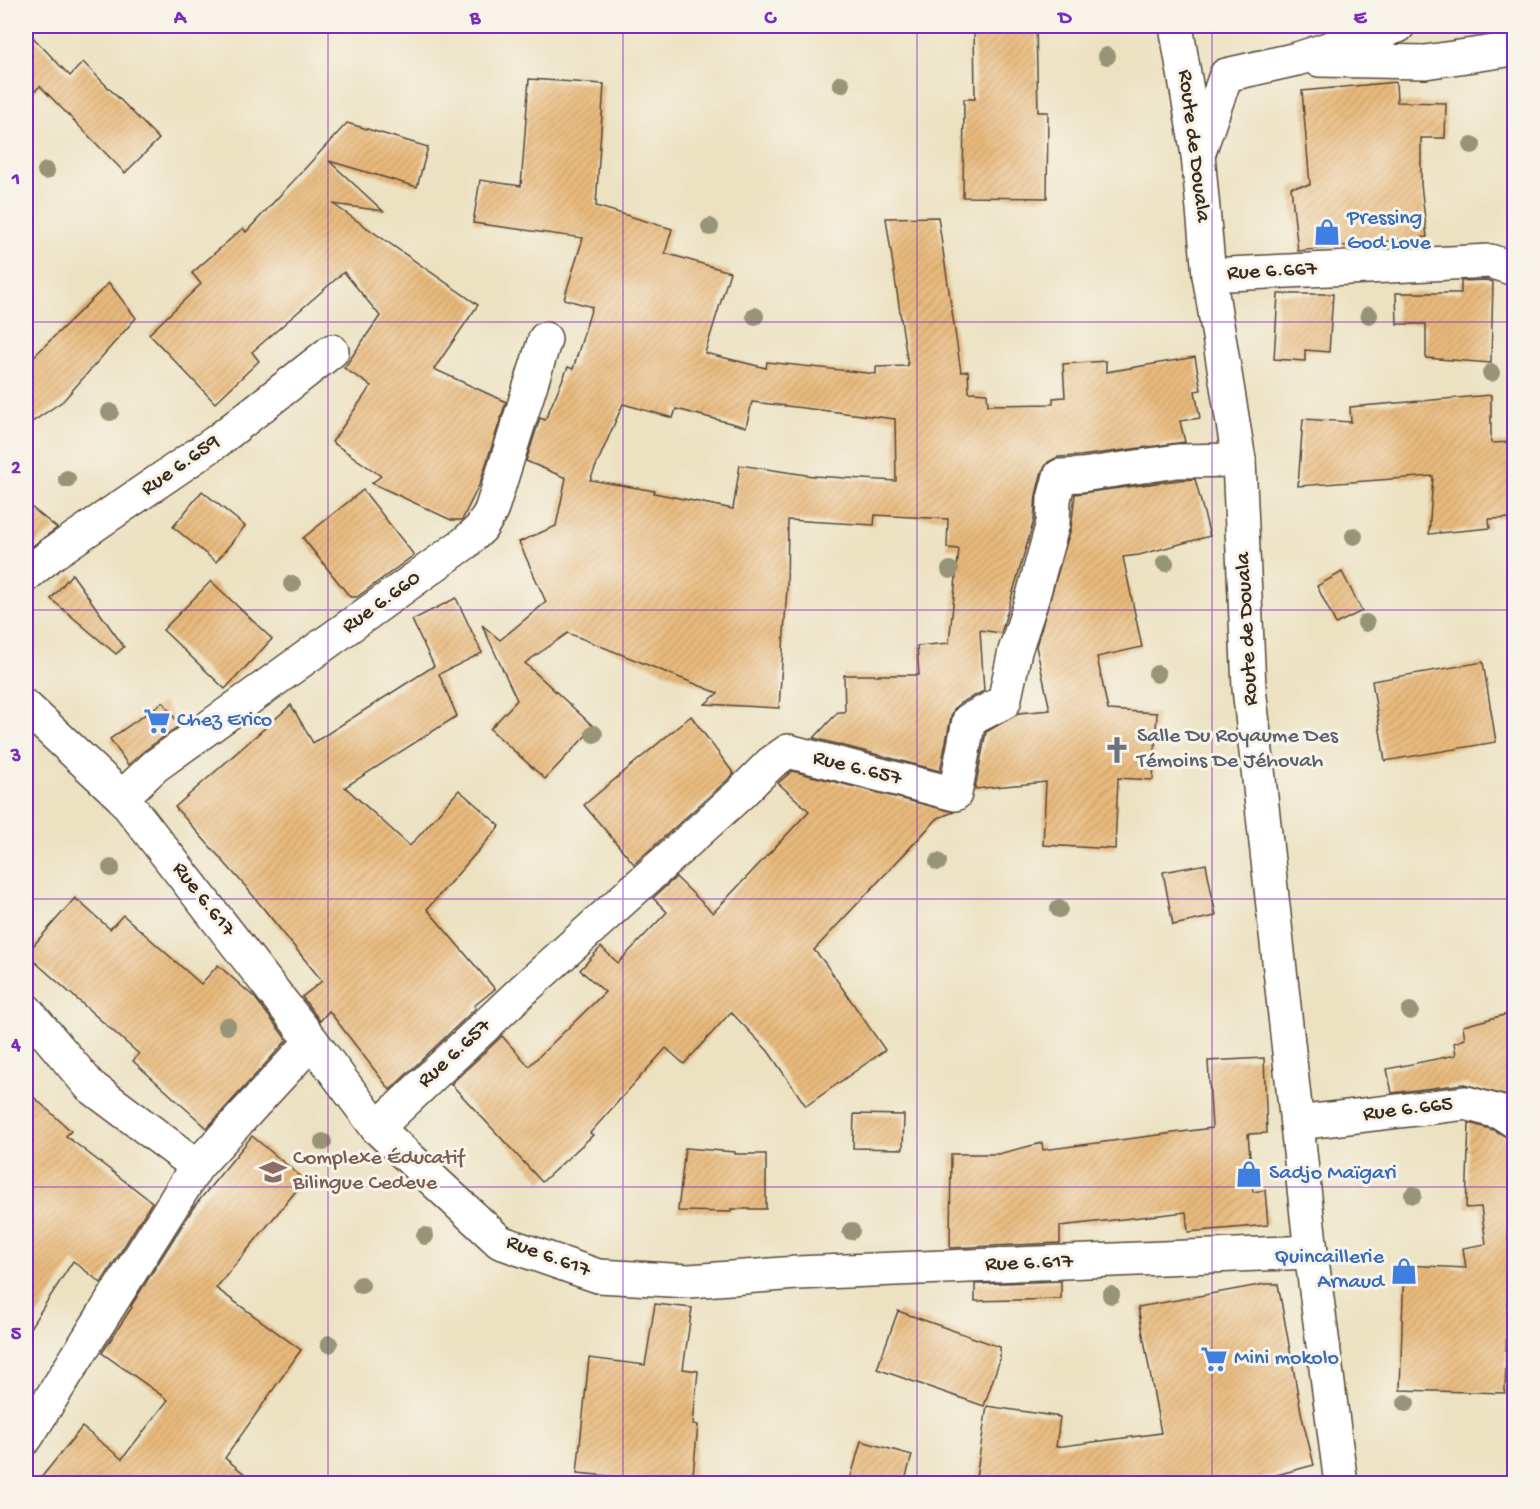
<svg xmlns="http://www.w3.org/2000/svg" width="1540" height="1509" font-family="'Gochi Hand',sans-serif">
	<style>
		.building { fill: url(#building-hatch); fill-rule: evenodd }
		.lines { fill: none; stroke-linecap: round; stroke-linejoin: round }
		.minor-casing { stroke: #564637; stroke-width: 36 }
		.highway-casing { stroke: #564637; stroke-width: 36 }
		.minor { stroke: #fff; stroke-width: 33 }
		.highway { stroke: #fff; stroke-width: 33 }
		.tree { fill: #979477 }
		.grid { fill: none; stroke: #7b2cbf; stroke-width: 1.5; stroke-opacity: 0.55 }
		.labels { text-anchor: middle; dominant-baseline: central; stroke-width: 6; stroke-linejoin: round; paint-order: stroke }
		.street-label { font-size: 22px; fill: #3b2a1e; stroke: #f7f3e8 }
		.shop-label { font-size: 22px; fill: #366cbe; stroke: #f7f3e8; text-anchor: start }
		.worship-label { font-size: 22px; fill: #5b616d; stroke: #f7f3e8; text-anchor: start }
		.education-label { font-size: 22px; fill: #785e54; stroke: #f7f3e8; text-anchor: start }
		.neatline { fill: none; stroke: #7b2cbf; stroke-width: 2 }
		.grid-label { font-size: 20px; text-anchor: middle; font-weight: bold; fill: #7b2cbf }
	</style>
	<defs>
		<pattern id="building-hatch" width="6" height="6" patternUnits="userSpaceOnUse" patternTransform="scale(1.5)"><rect width="6" height="6" fill="#e8b97c"/><path d="M-1 1l2-2M0 6l6-6M5 7l2-2" fill="none" stroke="#c89f6b"/></pattern>
	</defs>
	<rect width="100%" height="100%" fill="#f7f3e8"/>
	<filter id="ink" filterUnits="userSpaceOnUse"><feTurbulence type="fractalNoise" baseFrequency=".0167" numOctaves="2"/><feDisplacementMap in="SourceGraphic" scale="12" xChannelSelector="R" yChannelSelector="G"/><feConvolveMatrix kernelMatrix="1 2 1 2 8 2 1 2 1" color-interpolation-filters="sRGB"/></filter>
	<filter id="wash" filterUnits="userSpaceOnUse"><feTurbulence type="fractalNoise" baseFrequency=".008" numOctaves="4" result="noise"/><feDisplacementMap in="SourceGraphic" scale="24" xChannelSelector="R" yChannelSelector="G"/><feGaussianBlur stdDeviation="1.35" result="paint"/><feColorMatrix in="noise" values="0 0 0 0 0 0 0 0 0 0 0 0 0 0 0 0 0 1.4 0 .05"/><feComposite in="paint" operator="in"/></filter>
	<g filter="url(#wash)">
		<rect width="100%" height="100%" fill="#ece2c2"/>
		<g id="blocks">
			<g class="building">
				<polygon points="974,26 1036,26 1038,112 1048,112 1047,198 963,197 964,99 975,99"/>
				<polygon points="26,30 70,76 83,62 159,139 125,173 40,86 26,100"/>
				<path d="M 529,79 L 604,84 L 596,206 L 672,229 L 665,253 L 730,272 L 705,353 L 766,368 L 767,362 L 876,374 L 876,367 L 908,366 L 886,218 L 938,217 L 961,372 L 968,371 L 969,392 L 987,393 L 988,405 L 1053,404 L 1053,398 L 1065,397 L 1063,364 L 1106,361 L 1106,372 L 1195,357 L 1201,390 L 1195,391 L 1200,418 L 1180,421 L 1185,442 L 1080,456 L 1058,457 L 1048,462 L 1042,471 L 1036,495 L 1034,520 L 1001,633 L 980,630 L 984,691 L 960,703 L 954,709 L 951,717 L 940,771 L 814,738 L 838,712 L 845,712 L 844,675 L 919,675 L 917,646 L 949,643 L 959,549 L 947,548 L 948,519 L 875,515 L 874,525 L 788,520 L 787,588 L 779,708 L 705,704 L 718,693 L 568,633 L 525,663 L 594,727 L 545,779 L 490,729 L 517,700 L 482,625 L 500,640 L 546,602 L 519,542 L 556,526 L 566,478 L 526,461 L 540,418 L 545,420 L 568,367 L 573,369 L 592,307 L 564,299 L 583,238 L 473,223 L 480,180 L 521,186 ZM 752,402 L 895,419 L 896,481 L 813,476 L 740,465 L 733,509 L 654,493 L 655,491 L 590,480 L 623,404 L 673,418 L 676,409 L 746,427 Z"/>
				<polygon points="1396,82 1397,102 1446,103 1445,138 1421,138 1421,184 1427,237 1298,251 1291,187 1310,185 1302,91"/>
				<polygon points="347,123 428,147 417,187 329,161 383,211 333,204 478,305 434,369 506,402 480,483 462,520 451,520 372,483 381,476 332,442 371,386 344,368 380,316 344,272 252,352 259,361 215,403 149,334 201,284 192,273 243,228 246,232"/>
				<polygon points="1487,280 1493,282 1491,363 1426,358 1426,324 1397,324 1396,293 1461,293 1461,281"/>
				<polygon points="109,283 136,318 63,401 26,426 26,364"/>
				<polygon points="1278,294 1333,294 1329,352 1305,350 1305,361 1274,359"/>
				<polygon points="1491,395 1491,443 1515,442 1515,518 1489,519 1490,528 1429,534 1433,476 1298,486 1303,419 1351,422 1350,407"/>
				<polygon points="1195,479 1210,536 1139,555 1123,557 1142,647 1097,657 1108,710 1157,713 1153,780 1118,778 1115,849 1043,845 1046,782 975,789 986,732 1019,713 1050,710 1036,646 1071,528 1075,494 1179,480"/>
				<polygon points="363,490 414,555 357,597 350,597 303,538"/>
				<polygon points="202,491 245,526 216,562 173,527"/>
				<polygon points="26,503 57,528 30,548 26,544"/>
				<polygon points="1342,572 1362,611 1336,624 1317,586"/>
				<polygon points="72,574 124,647 116,654 51,599"/>
				<polygon points="211,581 272,639 225,689 163,630"/>
				<polygon points="456,598 482,653 439,674 457,716 345,787 410,846 459,790 500,826 427,909 495,989 474,1006 476,1008 390,1090 329,1011 320,1021 302,997 322,981 246,887 175,807 291,705 313,743 434,666 412,620"/>
				<polygon points="1483,662 1496,742 1385,761 1372,681"/>
				<polygon points="163,702 180,725 144,751 128,765 110,739"/>
				<polygon points="691,716 734,774 634,864 584,805"/>
				<polygon points="792,771 954,812 938,818 814,950 825,963 885,1050 806,1106 768,1051 731,1012 684,1064 666,1048 590,1133 593,1135 542,1182 451,1084 502,1036 529,1066 605,992 580,970 601,947 618,963 667,912 653,898 676,877 713,913 809,811 778,783"/>
				<polygon points="1206,864 1216,916 1173,925 1163,872"/>
				<polygon points="75,898 110,929 123,915 201,984 218,965 255,998 287,1040 207,1128 133,1061 139,1054 26,954"/>
				<polygon points="1508,1014 1515,1041 1514,1098 1464,1084 1392,1093 1387,1069 1456,1055 1454,1043 1465,1039 1463,1026"/>
				<polygon points="1264,1058 1267,1133 1248,1134 1253,1192 1265,1190 1268,1225 1188,1232 1186,1212 1060,1226 1060,1243 950,1248 951,1154 998,1154 1042,1143 1043,1150 1212,1128 1208,1061"/>
				<polygon points="26,1090 71,1131 66,1136 152,1202 101,1283 73,1261 26,1334"/>
				<polygon points="854,1114 904,1115 903,1149 853,1148"/>
				<polygon points="1469,1123 1494,1130 1512,1140 1508,1240 1515,1239 1515,1286 1508,1287 1505,1393 1400,1390 1404,1265 1466,1268 1463,1248 1486,1244 1481,1207 1466,1208"/>
				<polygon points="252,1136 305,1180 216,1288 301,1350 225,1458 257,1484 36,1484 82,1427 122,1459 168,1400 102,1353 132,1307 131,1306 193,1208"/>
				<polygon points="685,1148 735,1152 735,1154 766,1154 766,1209 731,1209 731,1212 678,1211"/>
				<polygon points="1061,1281 1061,1299 975,1301 975,1284"/>
				<polygon points="1265,1284 1278,1284 1302,1417 1314,1465 1243,1484 975,1484 987,1406 1060,1417 1056,1447 1161,1433 1138,1307"/>
				<polygon points="655,1304 692,1308 683,1369 698,1371 693,1424 698,1425 692,1484 577,1473 589,1358 645,1365"/>
				<polygon points="898,1311 1000,1347 1000,1359 984,1406 877,1369"/>
				<polygon points="861,1441 912,1455 904,1484 849,1484"/>
			</g>
		</g>
	</g>
	<g filter="url(#ink)">
		<use href="#blocks" fill-opacity="0" stroke="#564637" stroke-width="1.5"/>
		<g class="lines">
			<defs>
				<g id="minor">
					<polyline points="1319,60 1425,62 1514,49"/>
					<polyline points="1198,155 1226,75 1297,59 1398,26"/>
					<polyline points="1209,275 1490,261 1514,269"/>
					<polyline points="26,575 52,554 216,442 332,351"/>
					<polyline points="26,707 122,797 312,1041 377,1128 500,1242 598,1276 689,1281 797,1273 1311,1252"/>
					<polyline points="122,797 155,766 465,543 481,528 491,511 545,339"/>
					<polyline points="26,1010 90,1086 197,1166"/>
					<polyline points="1297,1123 1466,1103 1502,1113 1514,1121"/>
					<polyline points="377,1128 522,991 741,793 771,763 788,751 955,794 969,720 1004,702 1015,651 1032,599 1053,523 1054,499 1060,476 1082,475 1177,461 1239,460"/>
					<polyline points="26,1438 197,1166 312,1041"/>
				</g>
				<polyline id="highway" points="1176,26 1198,155 1209,275 1239,460 1249,688 1311,1252 1341,1484"/>
			</defs>
			<use href="#minor" class="minor-casing"/>
			<use href="#highway" class="highway-casing"/>
			<use href="#minor" class="minor"/>
			<use href="#highway" class="highway"/>
		</g>
		<g class="tree">
			<circle cx="1107" cy="56" r="9"/>
			<circle cx="841" cy="84" r="9"/>
			<circle cx="1472" cy="145" r="9"/>
			<circle cx="46" cy="171" r="9"/>
			<circle cx="710" cy="227" r="9"/>
			<circle cx="1369" cy="315" r="9"/>
			<circle cx="755" cy="316" r="9"/>
			<circle cx="1491" cy="373" r="9"/>
			<circle cx="110" cy="412" r="9"/>
			<circle cx="67" cy="479" r="9"/>
			<circle cx="1354" cy="536" r="9"/>
			<circle cx="1165" cy="563" r="9"/>
			<circle cx="950" cy="570" r="9"/>
			<circle cx="292" cy="584" r="9"/>
			<circle cx="1366" cy="623" r="9"/>
			<circle cx="1157" cy="674" r="9"/>
			<circle cx="594" cy="734" r="9"/>
			<circle cx="938" cy="862" r="9"/>
			<circle cx="111" cy="868" r="9"/>
			<circle cx="1059" cy="909" r="9"/>
			<circle cx="1410" cy="1011" r="9"/>
			<circle cx="227" cy="1026" r="9"/>
			<circle cx="323" cy="1142" r="9"/>
			<circle cx="1413" cy="1195" r="9"/>
			<circle cx="851" cy="1231" r="9"/>
			<circle cx="425" cy="1236" r="9"/>
			<circle cx="361" cy="1285" r="9"/>
			<circle cx="1111" cy="1295" r="9"/>
			<circle cx="329" cy="1344" r="9"/>
			<circle cx="1406" cy="1403" r="9"/>
		</g>
	</g>
	<path class="grid" d="M 328,26 L 328,1484M 623,26 L 623,1484M 917,26 L 917,1484M 1212,26 L 1212,1484M 26,322 L 1514,322M 26,610 L 1514,610M 26,899 L 1514,899M 26,1187 L 1514,1187"/>
	<defs>
		<symbol id="shop-bare" viewBox="-9 -9 18 18"><path d="M-5-2.5h2.3a2.7 3.5 0 0 1 5.4 0H5L5.5 6h-11ZM-1.5-2.5h3a1.5 2.3 0 0 0-3 0Z" fill="#3f7fe0" stroke="#f7f3e8" stroke-width="2.5" paint-order="stroke"/></symbol>
		<symbol id="supermarket-bare" viewBox="-9 -9 18 18"><path d="M-6-5.5h2.5l.6 2H6L4.5 2H-2.5L-4.4-4H-6ZM-1.5 3.2a1.3 1.3 0 1 0 .1 0ZM3 3.2a1.3 1.3 0 1 0 .1 0Z" fill="#3f7fe0" stroke="#f7f3e8" stroke-width="2.5" paint-order="stroke"/></symbol>
		<symbol id="church-bare" viewBox="-9 -9 18 18"><path d="M-1.2-6h2.4v3.5h3.3v2.4h-3.3V6h-2.4V-.1h-3.3v-2.4h3.3Z" fill="#6b7280" stroke="#f7f3e8" stroke-width="2.5" paint-order="stroke"/></symbol>
		<symbol id="school-bare" viewBox="-9 -9 18 18"><path d="M0-5L7-2L0 1L-7-2ZM-4 1L0 2.5L4 1V4Q0 6-4 4Z" fill="#8d6e63" stroke="#f7f3e8" stroke-width="2.5" paint-order="stroke"/></symbol>
	</defs>
	<g fill-rule="evenodd">
		<use href="#shop-bare" x="1308" y="213" width="38" height="38"/>
		<use href="#supermarket-bare" x="138" y="702" width="38" height="38"/>
		<use href="#church-bare" x="1098" y="731" width="38" height="38"/>
		<use href="#school-bare" x="254" y="1153" width="38" height="38"/>
		<use href="#shop-bare" x="1230" y="1155" width="38" height="38"/>
		<use href="#shop-bare" x="1385" y="1252" width="38" height="38"/>
		<use href="#supermarket-bare" x="1195" y="1340" width="38" height="38"/>
	</g>
	<g class="labels">
		<g class="street-label">
			<text transform="translate(1193 146) rotate(83)">Route de Douala</text>
			<text transform="translate(1272 272) rotate(-3)">Rue 6.667</text>
			<text transform="translate(181 466) rotate(-35)">Rue 6.659</text>
			<text transform="translate(382 603) rotate(-36)">Rue 6.660</text>
			<text transform="translate(1248 629) rotate(-93)">Route de Douala</text>
			<text transform="translate(857 769) rotate(14)">Rue 6.657</text>
			<text transform="translate(203 900) rotate(52)">Rue 6.617</text>
			<text transform="translate(455 1054) rotate(-43)">Rue 6.657</text>
			<text transform="translate(1408 1110) rotate(-7)">Rue 6.665</text>
			<text transform="translate(548 1257) rotate(20)">Rue 6.617</text>
			<text transform="translate(1029 1264) rotate(-2)">Rue 6.617</text>
		</g>
		<g class="shop-label">
			<text x="1347" y="219">Pressing<tspan x="1347" dy="25">God Love</tspan></text>
			<text x="177" y="721">Chez Erico</text>
			<text x="1269" y="1174">Sadjo Maïgari</text>
			<text x="1384" y="1258" text-anchor="end">Quincaillerie<tspan x="1384" dy="25">Arnaud</tspan></text>
			<text x="1234" y="1359">Mini mokolo</text>
		</g>
		<g class="worship-label">
			<text x="1137" y="737">Salle Du Royaume Des<tspan x="1137" dy="25">Témoins De Jéhovah</tspan></text>
		</g>
		<g class="education-label">
			<text x="293" y="1159">Complexe Éducatif<tspan x="293" dy="25">Bilingue Cedeve</tspan></text>
		</g>
	</g>
	<rect width="1540" height="1509" fill="none" stroke="#f7f3e8" stroke-width="66"/>
	<rect x="33" y="33" width="1474" height="1443" class="neatline"/>
	<g class="grid-label">
		<text x="180" y="23">A</text>
		<text x="475" y="23">B</text>
		<text x="770" y="23">C</text>
		<text x="1065" y="23">D</text>
		<text x="1360" y="23">E</text>
		<text x="16" y="184">1</text>
		<text x="16" y="473">2</text>
		<text x="16" y="761">3</text>
		<text x="16" y="1050">4</text>
		<text x="16" y="1339">5</text>
	</g>
</svg>
